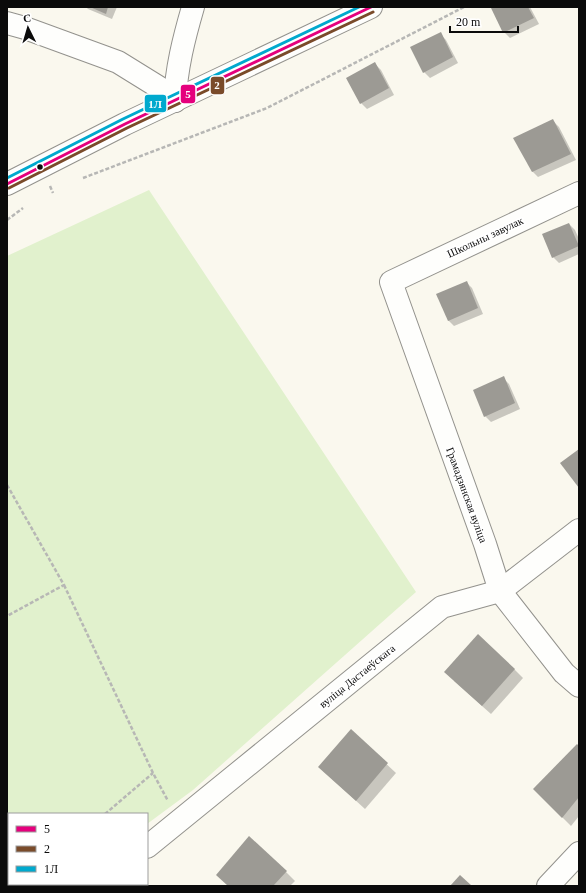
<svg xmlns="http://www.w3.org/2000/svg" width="586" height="893" font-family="'Times New Roman',serif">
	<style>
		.green { fill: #e1f1cd }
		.shadow { fill: #0003 }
		.building { fill: #9c9a94 }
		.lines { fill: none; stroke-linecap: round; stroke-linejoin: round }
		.minor-casing { stroke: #93928d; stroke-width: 24 }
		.path { stroke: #b7b7b5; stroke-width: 2.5; stroke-dasharray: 4 2; stroke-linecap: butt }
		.minor { stroke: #fefefc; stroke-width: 22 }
		.bus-1-casing { stroke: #fff; stroke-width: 6 }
		.bus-2-casing { stroke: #fff; stroke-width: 6 }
		.bus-3-casing { stroke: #fff; stroke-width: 6 }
		.bus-1 { stroke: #e5007d; stroke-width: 3 }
		.bus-2 { stroke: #7a4b2a; stroke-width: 3 }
		.bus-3 { stroke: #00a9ce; stroke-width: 3 }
		.bus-dot { fill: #0b0b0b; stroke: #fff; stroke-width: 1.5 }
		.labels { text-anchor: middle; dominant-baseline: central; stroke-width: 4; stroke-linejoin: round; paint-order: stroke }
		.street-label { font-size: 11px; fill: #0b0b0b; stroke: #fff }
		.line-badge { stroke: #fff; stroke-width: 1.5 }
		.badge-label { font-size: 11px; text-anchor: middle; font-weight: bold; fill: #fff }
	</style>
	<rect width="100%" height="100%" fill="#faf8ee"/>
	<polygon class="green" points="149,190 416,592 193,790 147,824 147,814 9,814 9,884 65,884 62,886 7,886 7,256"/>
	<g class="shadow">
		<polygon points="86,7 117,7 112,19 88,9"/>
		<polygon points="495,7 530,7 539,24 510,38 504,32"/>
		<polygon points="440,34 446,40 458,63 430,78 424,72"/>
		<polygon points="375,64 381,70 394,95 367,109 361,103"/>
		<polygon points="553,121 559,127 576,160 538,177 532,171"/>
		<polygon points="569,224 575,230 579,239 579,254 559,263 553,257"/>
		<polygon points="466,282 472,288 483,314 454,326 448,320"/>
		<polygon points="503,378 509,384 520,409 491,422 485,416"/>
		<polygon points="514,669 523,678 491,714 454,681"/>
		<polygon points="351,731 396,773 365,809 319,767"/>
		<polygon points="579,747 579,816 571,826 534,789"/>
		<polygon points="286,872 295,881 290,886 229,886"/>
	</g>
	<g class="building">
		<polygon points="90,7 108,7 106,14"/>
		<polygon points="493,7 528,7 534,18 503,33 491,8"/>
		<polygon points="441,32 453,57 423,73 410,47"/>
		<polygon points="375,62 389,88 360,104 346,78"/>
		<polygon points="553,119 571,154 532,172 513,138"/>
		<polygon points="569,223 579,246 552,258 542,234"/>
		<polygon points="467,281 478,308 448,321 436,294"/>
		<polygon points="504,376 515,403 484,417 473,390"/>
		<polygon points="579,449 579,488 560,463"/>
		<polygon points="478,634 515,669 482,706 444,672"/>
		<polygon points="351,729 388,763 356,801 318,767"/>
		<polygon points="577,744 579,746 579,797 562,818 533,789"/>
		<polygon points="249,836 287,871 273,886 228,886 216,875"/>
		<polygon points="460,875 472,886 450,886"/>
	</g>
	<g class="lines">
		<defs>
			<g id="minor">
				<polyline points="7,23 25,28 118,62 160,88 175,101"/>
				<path d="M 175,101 C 176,69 184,38 193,7"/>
				<polyline points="7,184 125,124 371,7"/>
				<polyline points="579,193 391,282 485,544 500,591 564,673 579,686"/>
				<polyline points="147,847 442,607 500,591 579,530"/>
				<polyline points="99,886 102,884"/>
				<polyline points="548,886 579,853"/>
			</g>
		</defs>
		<use href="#minor" class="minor-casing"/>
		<g class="path">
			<polyline points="83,178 267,108 464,7"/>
			<polyline points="50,186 53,193"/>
			<polyline points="7,220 23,208"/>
			<polyline points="7,485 64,585 7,616"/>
			<polyline points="64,585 153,773 168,801"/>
			<polyline points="105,814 153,773"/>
			<polyline points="21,886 23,884"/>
		</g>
		<use href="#minor" class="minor"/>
		<defs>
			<polyline id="bus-1" points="7,184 125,124 371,7"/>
			<polyline id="bus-2" points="9,188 127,128 373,12"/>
			<polyline id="bus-3" points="7,178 123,119 359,7"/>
		</defs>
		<use href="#bus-1" class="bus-1-casing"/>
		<use href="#bus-2" class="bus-2-casing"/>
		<use href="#bus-3" class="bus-3-casing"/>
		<use href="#bus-1" class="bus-1"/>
		<use href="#bus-2" class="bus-2"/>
		<use href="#bus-3" class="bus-3"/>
	</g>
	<circle class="bus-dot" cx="40" cy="167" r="3.5"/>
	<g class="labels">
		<g class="street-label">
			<text transform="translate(485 237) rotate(-25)">Школьны завулак</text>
			<text transform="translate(467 495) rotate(70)">Грамадзянская вуліца</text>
			<text transform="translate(357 676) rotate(-39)">вуліца Дастаеўскага</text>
		</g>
	</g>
	<g class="line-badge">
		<rect x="210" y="76" width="15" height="19" rx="4" fill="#7a4b2a"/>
		<rect x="180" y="84" width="16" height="20" rx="4" fill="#e5007d"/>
		<rect x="144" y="94" width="23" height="19" rx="4" fill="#00a9ce"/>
	</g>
	<g class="badge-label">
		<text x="217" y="89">2</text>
		<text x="188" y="98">5</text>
		<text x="155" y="108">1Л</text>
	</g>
	<rect width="586" height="893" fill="none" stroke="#0b0b0b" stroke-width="16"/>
	<rect x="8" y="813" width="140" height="72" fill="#ffffff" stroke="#9d9d9d"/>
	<rect x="16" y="826" width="20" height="6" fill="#e5007d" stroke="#9d9d9d"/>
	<text x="44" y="833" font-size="12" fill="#0b0b0b">5</text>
	<rect x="16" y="846" width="20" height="6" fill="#7a4b2a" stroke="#9d9d9d"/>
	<text x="44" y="853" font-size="12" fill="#0b0b0b">2</text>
	<rect x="16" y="866" width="20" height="6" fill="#00a9ce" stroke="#9d9d9d"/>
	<text x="44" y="873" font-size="12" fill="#0b0b0b">1Л</text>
	<g transform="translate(28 28) rotate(355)" stroke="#ffffff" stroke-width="3" paint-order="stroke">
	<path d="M0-3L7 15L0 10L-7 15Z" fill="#0b0b0b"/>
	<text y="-6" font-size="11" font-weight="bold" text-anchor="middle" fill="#0b0b0b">С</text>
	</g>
	<path d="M450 26v6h68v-6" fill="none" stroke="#0b0b0b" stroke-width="2"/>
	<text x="456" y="26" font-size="12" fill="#0b0b0b" stroke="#ffffff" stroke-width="3" paint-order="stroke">20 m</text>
</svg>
